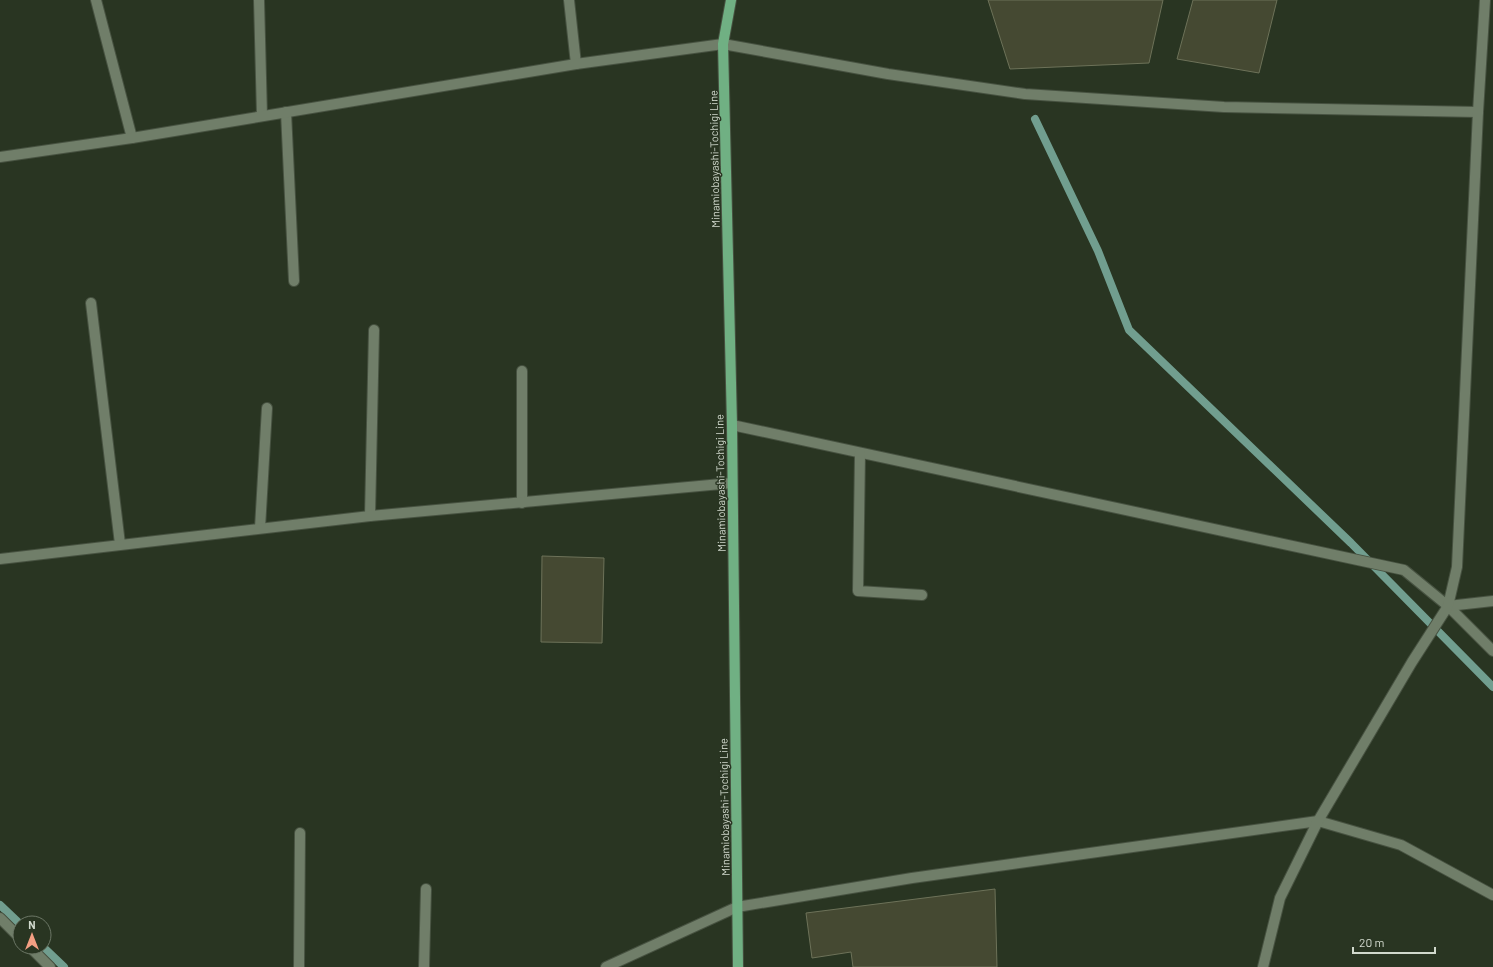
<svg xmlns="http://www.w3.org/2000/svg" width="1493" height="967" font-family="Barlow,sans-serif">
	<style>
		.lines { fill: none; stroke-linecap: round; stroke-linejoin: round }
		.stream { stroke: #719e8f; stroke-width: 8 }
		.building { fill: #454932; stroke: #6d7259 }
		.minor-casing { stroke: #475241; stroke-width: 12 }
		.major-casing { stroke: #475241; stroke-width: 12 }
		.minor { stroke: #707e69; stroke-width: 10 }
		.major { stroke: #70b083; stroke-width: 10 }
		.labels { text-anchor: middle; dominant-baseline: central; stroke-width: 3; stroke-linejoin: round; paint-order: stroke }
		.street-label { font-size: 11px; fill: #d1d9cd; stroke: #293522 }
	</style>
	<rect width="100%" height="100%" fill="#293522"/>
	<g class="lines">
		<g class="stream">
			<polyline points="1035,119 1098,251 1129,330 1351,543 1493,687"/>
			<polyline points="0,905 20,924"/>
			<polyline points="43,947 64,967"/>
		</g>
	</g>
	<g class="building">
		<polygon points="988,0 1163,0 1149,63 1010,69"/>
		<polygon points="1193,0 1277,0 1259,73 1177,59"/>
		<polygon points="542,556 604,558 602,643 541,642"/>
		<polygon points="995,889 997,967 853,967 851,952 812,958 806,913"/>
	</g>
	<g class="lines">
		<defs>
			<g id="minor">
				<polyline points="96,0 132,138"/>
				<polyline points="259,0 262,116"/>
				<polyline points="569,0 576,64"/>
				<polyline points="286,112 294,281"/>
				<polyline points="0,157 132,138 576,64 723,44 888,74 1025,94 1224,107 1478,112"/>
				<polyline points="91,303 120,544"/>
				<polyline points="522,371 522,503"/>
				<polyline points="732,425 1404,570 1448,606 1493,651"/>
				<polyline points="860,453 858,591 922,595"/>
				<polyline points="370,516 374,330"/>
				<polyline points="260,528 267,408"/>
				<polyline points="0,559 370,516 732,483"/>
				<polyline points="1448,606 1493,601"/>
				<polyline points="0,918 20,938"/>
				<polyline points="30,947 50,967"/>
				<polyline points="299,967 300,833"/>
				<polyline points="424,967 426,889"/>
				<polyline points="606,967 737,907 912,878 1318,821 1401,845 1493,895"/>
				<polyline points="1263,967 1280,898 1318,821 1412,662 1448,606 1457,567 1478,112 1485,0"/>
			</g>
			<polyline id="major" points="731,0 723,44 732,425 738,967"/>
		</defs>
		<use href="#minor" class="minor-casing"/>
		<use href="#major" class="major-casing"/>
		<use href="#minor" class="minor"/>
		<use href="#major" class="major"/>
	</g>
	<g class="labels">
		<g class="street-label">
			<text transform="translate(714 159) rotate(-91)">Minamiobayashi-Tochigi Line</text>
			<text transform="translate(720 483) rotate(-91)">Minamiobayashi-Tochigi Line</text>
			<text transform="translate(724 807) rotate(-91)">Minamiobayashi-Tochigi Line</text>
		</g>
	</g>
	<g transform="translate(32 935)"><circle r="19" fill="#293522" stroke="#6c7766"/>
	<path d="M0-3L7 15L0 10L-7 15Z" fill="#f39f83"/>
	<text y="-6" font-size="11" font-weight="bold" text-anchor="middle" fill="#d1d9cd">N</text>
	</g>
	<path d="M1353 947v6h82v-6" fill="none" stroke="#d1d9cd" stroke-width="2"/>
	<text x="1359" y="947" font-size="12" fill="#d1d9cd" stroke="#293522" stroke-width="3" paint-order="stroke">20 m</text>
</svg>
